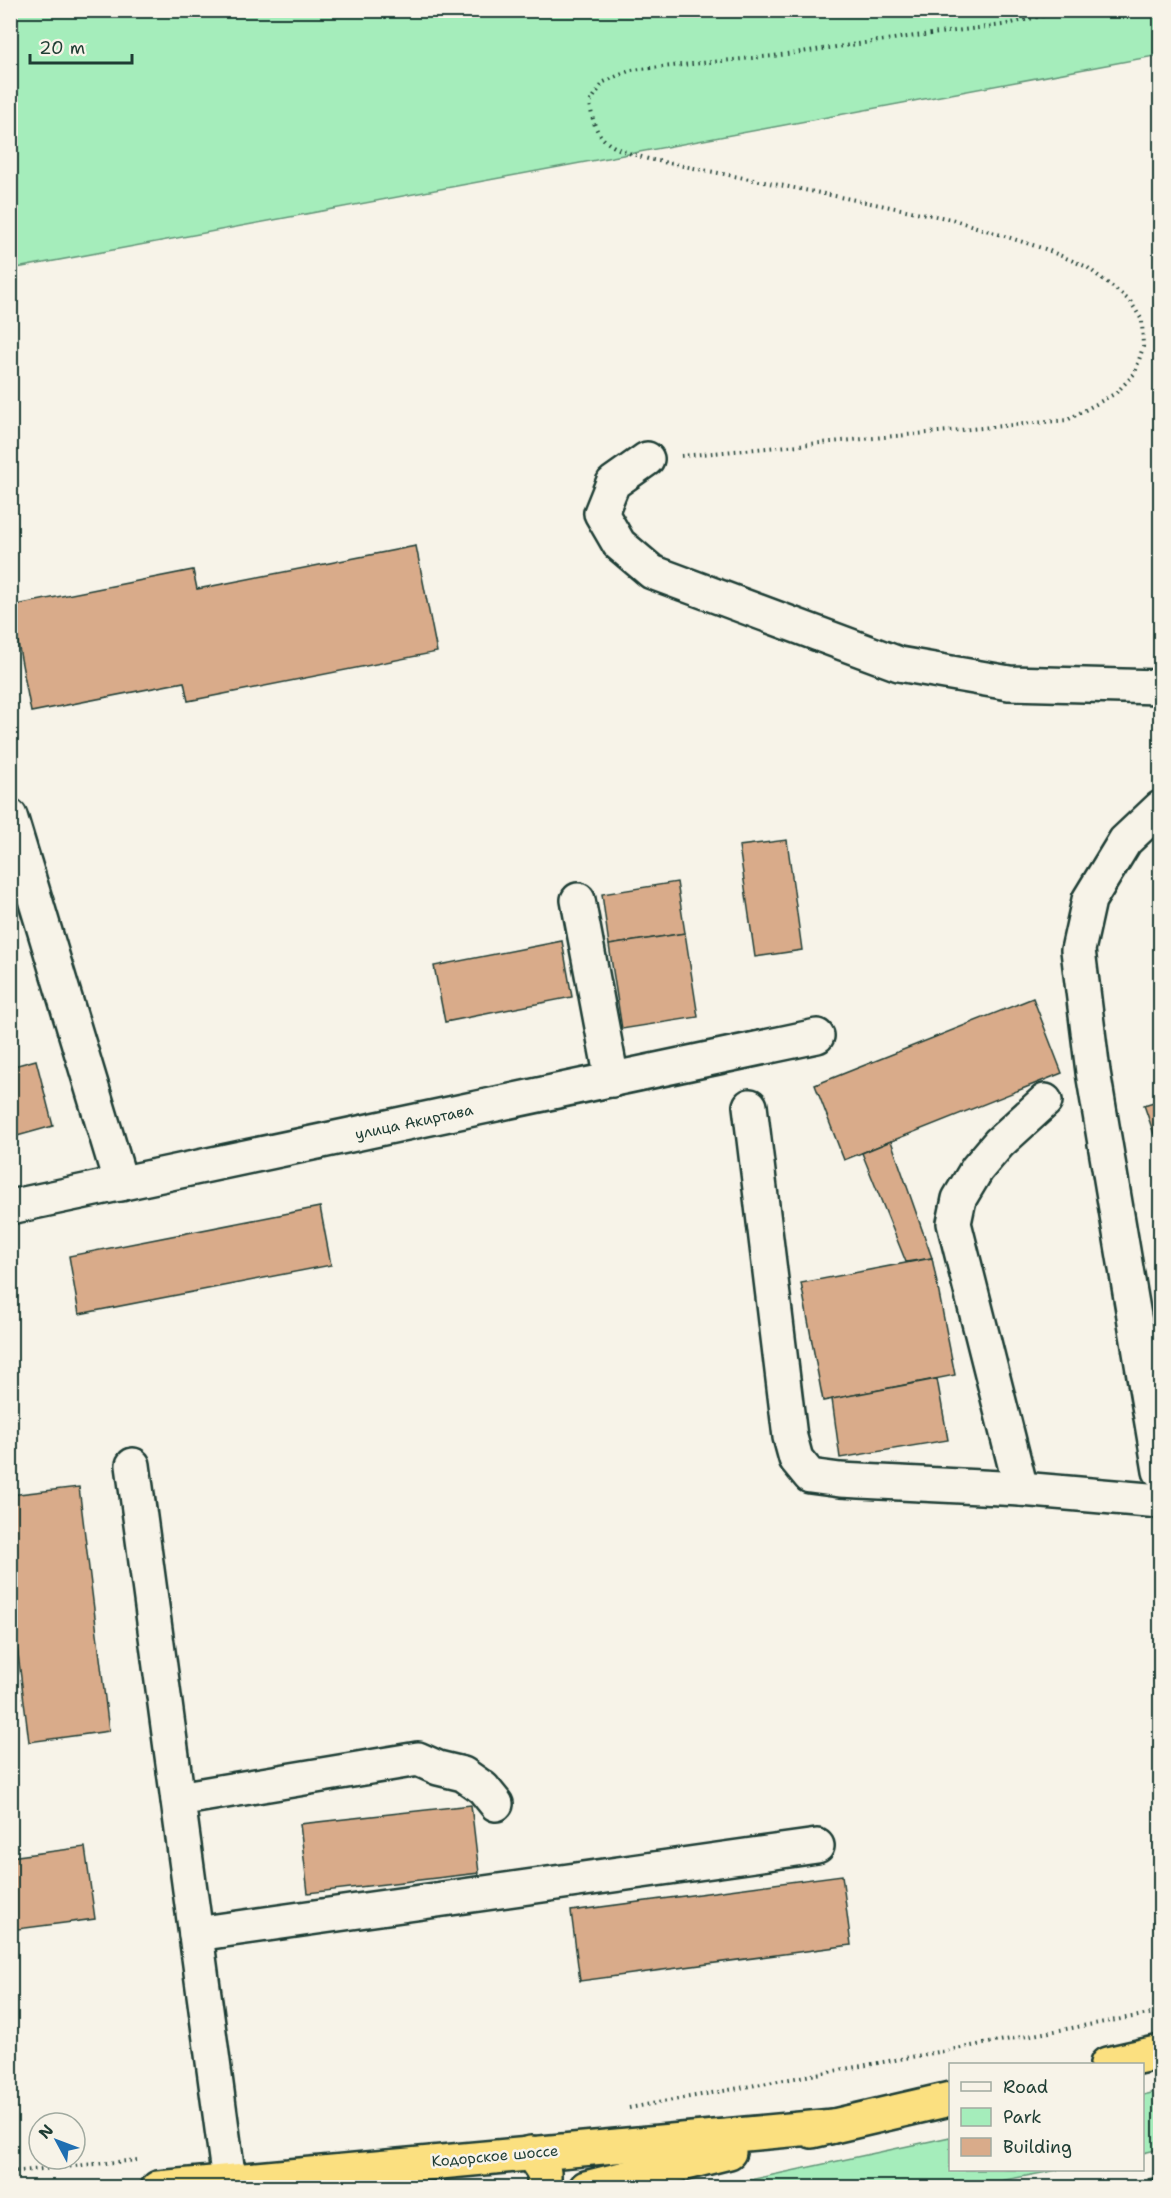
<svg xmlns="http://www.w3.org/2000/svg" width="1171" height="2198" font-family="'Shantell Sans',sans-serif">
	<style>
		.green { fill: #a5edbb; stroke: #629578; stroke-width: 1.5 }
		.building { fill: #d9ab8a; stroke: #1f3d34; stroke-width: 1.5 }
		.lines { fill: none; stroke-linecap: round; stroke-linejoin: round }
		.minor-casing { stroke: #1f3d34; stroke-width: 38 }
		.highway-casing { stroke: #1f3d34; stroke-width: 38 }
		.path { stroke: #1f3d34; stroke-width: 4; stroke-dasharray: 1.5 4.5; stroke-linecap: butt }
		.minor { stroke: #f7f3e8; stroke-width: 33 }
		.highway { stroke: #fbe080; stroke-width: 33 }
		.rail { stroke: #1f3d34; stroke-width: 4.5; stroke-dasharray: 9 4.5; stroke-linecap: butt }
		.labels { text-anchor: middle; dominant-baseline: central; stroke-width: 5; stroke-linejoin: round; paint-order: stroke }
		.street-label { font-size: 15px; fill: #1f3d34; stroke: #f7f3e8 }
	</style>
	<rect width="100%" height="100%" fill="#f7f3e8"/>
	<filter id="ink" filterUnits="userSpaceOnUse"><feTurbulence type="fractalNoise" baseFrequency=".0167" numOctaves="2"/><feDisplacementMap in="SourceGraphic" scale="12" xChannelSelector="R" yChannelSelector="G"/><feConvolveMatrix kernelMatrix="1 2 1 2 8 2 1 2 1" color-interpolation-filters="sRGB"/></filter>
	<g filter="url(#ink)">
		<g class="green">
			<polygon points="11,10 1160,10 1160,55 11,269"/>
			<polygon points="1160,2091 1160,2149 1143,2153 1143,2095"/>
			<polygon points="950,2137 950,2170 1058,2170 968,2187 717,2187"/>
		</g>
		<g class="building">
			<polygon points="416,546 437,652 188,701 184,682 31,712 11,606 193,570 197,589"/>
			<polygon points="787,840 802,950 755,957 739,846"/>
			<polygon points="677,882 685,933 609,945 602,894"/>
			<polygon points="685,933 698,1017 622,1029 609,945"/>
			<polygon points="562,941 572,997 445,1022 434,966"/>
			<polygon points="1033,998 1062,1073 844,1160 815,1085"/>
			<polygon points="36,1060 53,1126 10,1138 10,1067"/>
			<polygon points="1160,1100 1160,1132 1154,1134 1144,1105"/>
			<polygon points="891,1141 932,1258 906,1262 862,1153"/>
			<polygon points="320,1207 331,1265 79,1314 69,1256"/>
			<polygon points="932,1258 955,1375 823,1401 801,1283"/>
			<polygon points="937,1379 948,1440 840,1458 832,1399"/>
			<polygon points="79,1487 109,1731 29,1742 10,1589 10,1495"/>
			<polygon points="471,1805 479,1873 308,1893 300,1824"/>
			<polygon points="85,1847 95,1919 10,1930 10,1857"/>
			<polygon points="842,1875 851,1945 580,1981 571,1911"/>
		</g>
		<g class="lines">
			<defs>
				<g id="minor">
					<polyline points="647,459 613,483 601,513 619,544 652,572 899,664 1009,683 1160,687"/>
					<polyline points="1160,808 1125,841 1089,900 1078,950 1093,1072 1160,1471"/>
					<polyline points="10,816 121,1184"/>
					<polyline points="578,900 612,1080"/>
					<polyline points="750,1106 790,1437 796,1459 810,1476 840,1480 1021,1489 1160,1501"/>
					<polyline points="10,1207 817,1036"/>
					<polyline points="133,1465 229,2181"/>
					<polyline points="1021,1489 954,1223 959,1199 977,1169 999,1143 1045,1101"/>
					<polyline points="178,1799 418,1759 438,1768 463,1774 483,1788 496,1804"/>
					<polyline points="196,1934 817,1846"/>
				</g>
				<g id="highway">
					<polyline points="1107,2064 1160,2052"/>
					<polyline points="812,2131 950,2099"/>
					<polyline points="531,2153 544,2172 544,2188"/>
					<polyline points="158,2188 833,2126"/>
					<polyline points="586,2188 729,2152"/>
				</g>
			</defs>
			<use href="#minor" class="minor-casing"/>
			<use href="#highway" class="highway-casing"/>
			<g class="path">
				<path d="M 681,456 L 1067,420 L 1116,393 L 1135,373 L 1143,347 L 1142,320 L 1130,301 L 1087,267 L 1045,249 L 951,219 L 648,159 C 612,148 594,144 590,102 L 604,82 L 631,70 L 773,56 L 907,37 L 1003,25 L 1068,10"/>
				<polyline points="629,2108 1160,2012"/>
				<polyline points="10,2172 138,2160"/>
			</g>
			<use href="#minor" class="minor"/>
			<use href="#highway" class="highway"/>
			<polyline class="rail" points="1108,2188 1160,2178"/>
		</g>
	</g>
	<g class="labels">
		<g class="street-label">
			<text transform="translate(414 1122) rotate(-12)">улица Акиртава</text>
			<text transform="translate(495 2156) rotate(-5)">Кодорское шоссе</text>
		</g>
	</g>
	<rect width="1171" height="2198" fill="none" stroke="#f7f3e8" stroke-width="36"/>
	<rect x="18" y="18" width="1135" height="2162" fill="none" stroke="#1f3d34" stroke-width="2" filter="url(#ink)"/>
	<rect x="949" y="2063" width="195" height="108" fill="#f7f3e8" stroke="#a1aaa0" stroke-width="1.5"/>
	<rect x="961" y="2082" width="30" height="9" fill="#f7f3e8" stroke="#a1aaa0" stroke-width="1.5"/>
	<text x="1003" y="2093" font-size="18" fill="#1f3d34">Road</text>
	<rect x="961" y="2108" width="30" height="18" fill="#a5edbb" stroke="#a1aaa0" stroke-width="1.5"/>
	<text x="1003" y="2123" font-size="18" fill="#1f3d34">Park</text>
	<rect x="961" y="2138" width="30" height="18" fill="#d9ab8a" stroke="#a1aaa0" stroke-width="1.5"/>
	<text x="1003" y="2153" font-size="18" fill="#1f3d34">Building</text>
	<g transform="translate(57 2141) rotate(311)"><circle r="28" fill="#f7f3e8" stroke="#a1aaa0" stroke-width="1.5"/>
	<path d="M0-4.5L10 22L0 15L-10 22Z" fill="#1f6fb2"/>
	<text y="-9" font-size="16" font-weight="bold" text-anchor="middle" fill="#1f3d34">N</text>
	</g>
	<path d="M30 54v9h102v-9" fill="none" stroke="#1f3d34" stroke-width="3"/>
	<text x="39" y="54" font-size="18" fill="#1f3d34" stroke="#f7f3e8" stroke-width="4.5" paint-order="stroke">20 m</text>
</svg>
